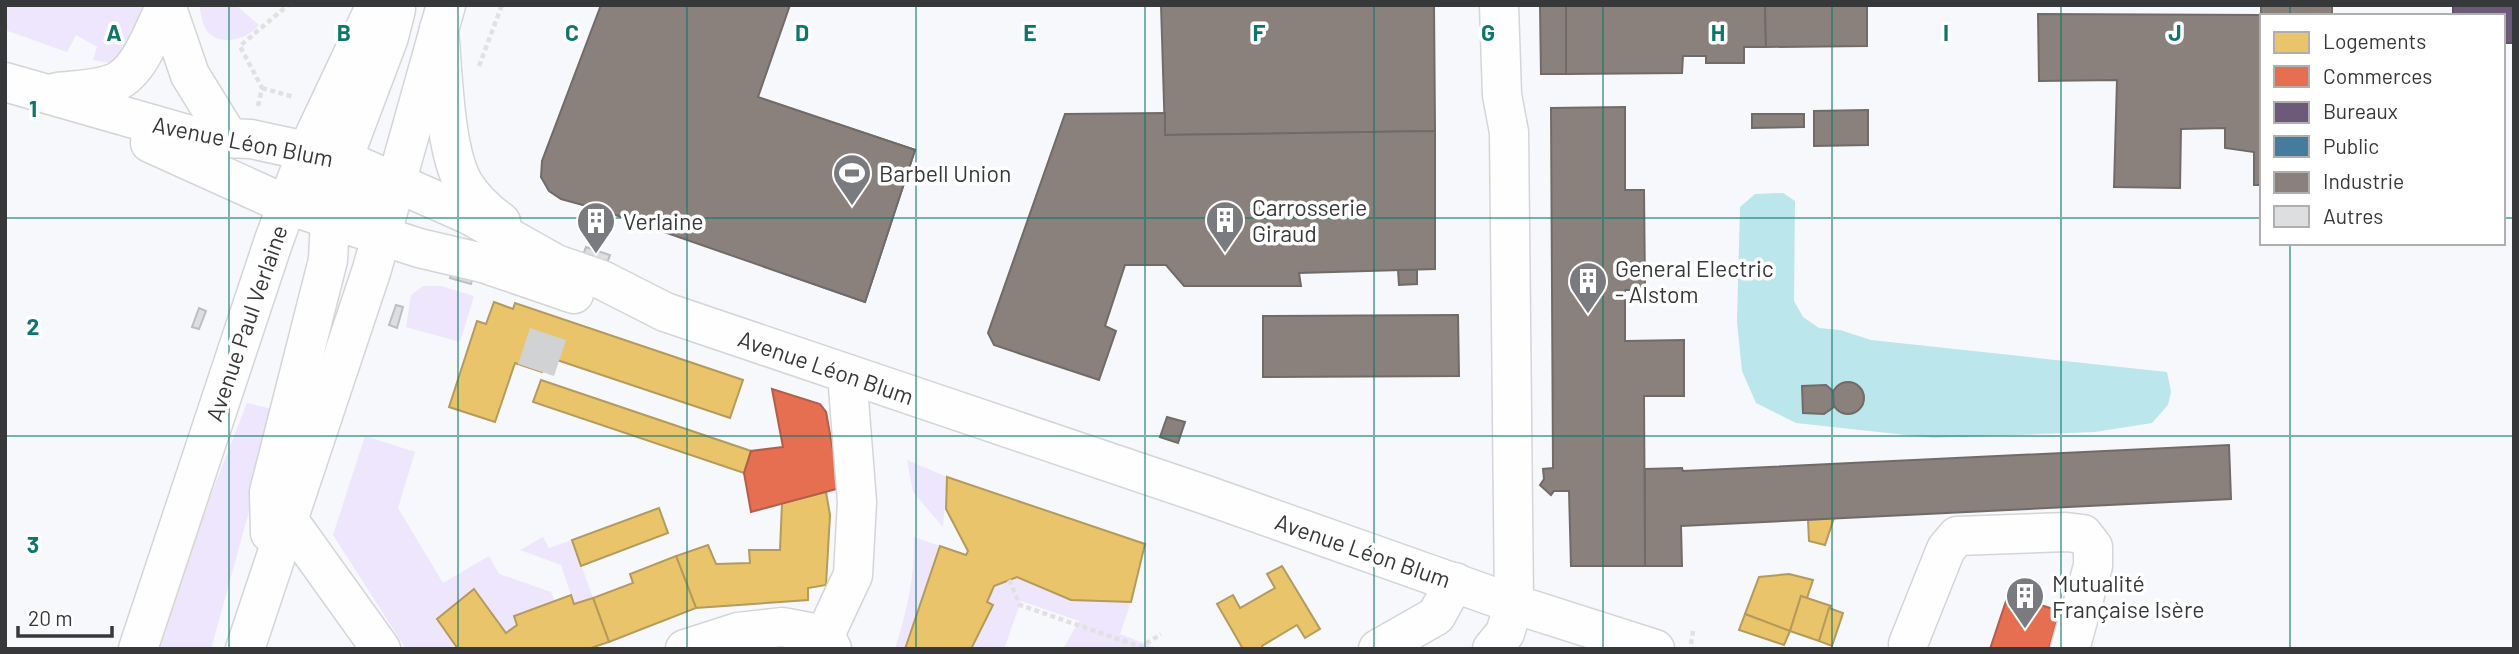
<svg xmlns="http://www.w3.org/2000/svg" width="2519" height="654" font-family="Barlow,sans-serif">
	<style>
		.green { fill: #ede6fc }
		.water { fill: #bbe6eb }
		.homes { fill: #e9c46a; stroke: #b49a5c; stroke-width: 2 }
		.shops { fill: #e76f51; stroke: #b25e4a; stroke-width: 2 }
		.offices { fill: #6d597a; stroke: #5d4f67; stroke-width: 2 }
		.public { fill: #457b9d; stroke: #41677f; stroke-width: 2 }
		.industry { fill: #8a817c; stroke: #716b68; stroke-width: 2 }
		.building { fill: #dddee0; stroke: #bdbec0; stroke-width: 2 }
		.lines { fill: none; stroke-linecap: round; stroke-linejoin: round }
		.minor-tunnel { stroke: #d0d2d4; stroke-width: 38; stroke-dasharray: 38 19; stroke-linecap: butt }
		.minor-casing { stroke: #d3d5d7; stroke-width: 41 }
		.major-casing { stroke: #d3d5d7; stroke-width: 41 }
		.path { stroke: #e1e1e2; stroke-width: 4.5; stroke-dasharray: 5 3.5; stroke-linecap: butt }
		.minor { stroke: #fefefe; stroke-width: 38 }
		.major { stroke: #fefefe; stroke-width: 38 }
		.grid { fill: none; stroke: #0f766e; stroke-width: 2; stroke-opacity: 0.55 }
		.labels { text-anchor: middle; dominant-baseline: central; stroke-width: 7; stroke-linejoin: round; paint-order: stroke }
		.street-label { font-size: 23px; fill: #37383a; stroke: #fff }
		.poi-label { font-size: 23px; fill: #37383a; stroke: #fff; text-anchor: start }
		.grid-label { font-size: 23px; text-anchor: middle; font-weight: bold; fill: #0f766e; stroke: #fff; stroke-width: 7; stroke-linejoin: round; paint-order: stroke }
	</style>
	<rect width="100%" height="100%" fill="#f6f8fb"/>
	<g class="green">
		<polygon points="5,5 142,5 127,53 111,63 93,60 97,47 76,35 67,52 5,30"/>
		<path d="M 236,5 L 259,25 C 247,40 217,48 205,28 C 202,22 201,12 199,5 Z"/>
		<polygon points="423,286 441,286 474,296 460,342 406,327 411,295"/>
		<polygon points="247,403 277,410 211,649 157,649 178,579"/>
		<polygon points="365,436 415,452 398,508 443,583 489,556 499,574 551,592 555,601 514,616 517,625 506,633 473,590 437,619 458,649 406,649 333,535"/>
		<polygon points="907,460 947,477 943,527 913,492"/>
		<polygon points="543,537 549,548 572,540 593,598 574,604 561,565 520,550"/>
		<path d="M 914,537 L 940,546 L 905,649 L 895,649 C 907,611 915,577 914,537 Z"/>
		<polygon points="1017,577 1071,600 1131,602 1120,634 1159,649 1063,649 1079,621 1021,601 1004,649 971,649 993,605 987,602 994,586"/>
	</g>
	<polygon class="water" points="1783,193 1795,201 1794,301 1803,317 1819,328 1840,330 1871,340 2167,372 2171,392 2168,405 2152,423 2095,432 1933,438 1796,423 1756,403 1742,371 1737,322 1740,207 1755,194"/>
	<g class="homes">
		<polygon points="494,302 513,309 515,303 743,380 730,418 548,357 542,372 515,363 495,422 449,407 477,321 486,324"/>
		<polygon points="541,380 751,451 744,473 533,402"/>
		<polygon points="947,477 1145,544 1131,602 1071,600 1017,577 994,586 987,602 993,605 971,649 905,649 940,546 966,555 968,551 946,509"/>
		<polygon points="826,492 830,515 826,585 808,588 808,600 696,608 676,556 708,545 716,564 750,563 749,550 780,550 782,503"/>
		<polygon points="659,508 668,533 581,566 572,540"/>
		<polygon points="1834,518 1825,545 1809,541 1808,520"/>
		<polygon points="676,556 696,608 609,642 593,598 633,583 630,574"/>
		<polygon points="1282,566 1320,629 1305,638 1297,625 1262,646 1263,649 1243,649 1217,604 1233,595 1240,608 1275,588 1267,574"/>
		<polygon points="1789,574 1813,580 1807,598 1801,596 1790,631 1745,614 1759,577"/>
		<polygon points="474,589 506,633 517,625 514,616 571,595 574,604 593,598 609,642 588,649 458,649 437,619"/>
		<polygon points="1801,596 1831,606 1819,641 1790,631"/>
		<polygon points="1829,608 1843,613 1832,646 1819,641"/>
		<polygon points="1745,614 1790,631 1784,645 1739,630"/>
		<rect x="2346" y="648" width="168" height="1"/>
	</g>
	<g class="shops">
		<polygon points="772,389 820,404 826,412 840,488 751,512 744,473 751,451 783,447"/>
		<polygon points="2008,595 2060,611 2049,649 1990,649"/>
	</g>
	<polygon class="offices" points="2453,5 2514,5 2514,43 2503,43 2503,16 2453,16"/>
	<polygon class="public" points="837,124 915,150 865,302 785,274"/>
	<g class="industry">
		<polygon points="601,5 790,5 758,97 915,150 865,302 601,210 561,199 549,191 541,177 542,161"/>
		<polygon points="1161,5 1434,5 1435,131 1165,135"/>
		<polygon points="1540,5 1566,5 1566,74 1541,74"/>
		<polygon points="1566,5 1765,5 1766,47 1744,47 1744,63 1706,63 1706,56 1683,56 1682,73 1566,74"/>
		<polygon points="1765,5 1867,5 1867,46 1766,47"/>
		<polygon points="2261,5 2332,5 2332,16 2262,16 2262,185 2254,185 2254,152 2225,148 2225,128 2181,129 2180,188 2114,187 2117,80 2039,81 2038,14 2261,15"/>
		<polygon points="1625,107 1625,190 1644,190 1645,290 1625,290 1625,341 1684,340 1684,396 1644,396 1645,566 1571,566 1569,491 1554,491 1551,495 1540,485 1544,479 1543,469 1553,468 1551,108"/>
		<polygon points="1868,110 1868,145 1814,146 1814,111"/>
		<polygon points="1165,113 1165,135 1435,131 1435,269 1299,273 1301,286 1184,286 1166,265 1125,265 1105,326 1116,331 1099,380 994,345 988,333 1065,114"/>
		<polygon points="1752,114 1804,114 1804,127 1752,128"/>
		<polygon points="1398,270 1417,270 1417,284 1399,285"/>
		<polygon points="1458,315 1459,376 1263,377 1263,316"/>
		<circle cx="1848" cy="398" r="16"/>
		<polygon points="1826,385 1833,391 1834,407 1824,414 1803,413 1802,386"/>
		<polygon points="1167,417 1185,422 1178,443 1160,437"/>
		<polygon points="2229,445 2231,499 1681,526 1682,566 1645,566 1645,469 1682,468 1683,471"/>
	</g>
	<g class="building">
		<polygon points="586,247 610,255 607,263 583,255"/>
		<polygon points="452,271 473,277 471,284 450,278"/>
		<polygon points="396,305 403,307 397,328 389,325"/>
		<polygon points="199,308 206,311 199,329 192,327"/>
	</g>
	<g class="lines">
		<polyline class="minor-tunnel" points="536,370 554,316"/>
		<defs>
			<g id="minor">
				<polyline points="166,5 190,75 229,138"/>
				<path d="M 439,29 C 443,70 444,150 464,184 C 474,200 486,211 501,222"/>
				<polyline points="5,82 197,137 251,139 343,159 469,215 556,264 602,280 665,312 1206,495 1514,604 1655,649"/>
				<path d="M 57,92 C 74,90 94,90 111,84 C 140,75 153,30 166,5"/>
				<polyline points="150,143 287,205 419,248 483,263 574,294"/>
				<polyline points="287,518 381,649"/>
				<polyline points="1908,644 1946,549 1957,536 2066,532 2083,534 2093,547 2093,566 2070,649"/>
				<polyline points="685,649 738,632 782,627 825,635"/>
				<polyline points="832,649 825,635 853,575 857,502 847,374"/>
				<polyline points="1378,649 1436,616 1455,582"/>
				<polyline points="1492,649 1505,633 1514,604 1509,132 1502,95 1499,5"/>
			</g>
			<g id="major">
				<polyline points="382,236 359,200 343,159 389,37 396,9"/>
				<polyline points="270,533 269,492 328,260 331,201 308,149"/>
				<polyline points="138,649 274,240 308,149 376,5"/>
				<polyline points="245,649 372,269 446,5"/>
			</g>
		</defs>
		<use href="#minor" class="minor-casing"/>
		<use href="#major" class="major-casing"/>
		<g class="path">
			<polyline points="479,66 502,5"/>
			<polyline points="262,88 294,97"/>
			<polyline points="258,106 262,88 240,46 288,5"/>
			<polyline points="1009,580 1020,605 1141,647 1161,634"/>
			<polyline points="1691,644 1693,631"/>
		</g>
		<use href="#minor" class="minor"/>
		<use href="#major" class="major"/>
	</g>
	<path class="grid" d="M 229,5 L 229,649M 458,5 L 458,649M 687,5 L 687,649M 916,5 L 916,649M 1145,5 L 1145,649M 1374,5 L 1374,649M 1603,5 L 1603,649M 1832,5 L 1832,649M 2061,5 L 2061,649M 2290,5 L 2290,16M 5,218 L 2262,218M 2503,218 L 2514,218M 2290,243 L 2290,649M 5,436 L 2514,436"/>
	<defs>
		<symbol id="stadium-pin" viewBox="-11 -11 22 30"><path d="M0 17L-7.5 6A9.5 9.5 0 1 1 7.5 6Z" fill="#7a7b7e" stroke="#fff"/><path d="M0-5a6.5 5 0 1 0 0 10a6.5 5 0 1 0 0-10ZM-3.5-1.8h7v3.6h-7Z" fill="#fff"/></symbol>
		<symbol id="building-pin" viewBox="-11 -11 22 30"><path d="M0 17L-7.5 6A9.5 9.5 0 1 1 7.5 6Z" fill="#7a7b7e" stroke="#fff"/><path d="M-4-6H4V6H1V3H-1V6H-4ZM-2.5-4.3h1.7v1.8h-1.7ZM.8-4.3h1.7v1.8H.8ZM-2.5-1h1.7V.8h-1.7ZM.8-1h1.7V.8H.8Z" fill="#fff"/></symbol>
	</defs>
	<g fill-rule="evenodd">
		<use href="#stadium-pin" x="830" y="151" width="44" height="60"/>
		<use href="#building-pin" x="1203" y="198" width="44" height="60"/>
		<use href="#building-pin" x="574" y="199" width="44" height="60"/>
		<use href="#building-pin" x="1566" y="259" width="44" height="60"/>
		<use href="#building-pin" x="2003" y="574" width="44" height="60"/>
	</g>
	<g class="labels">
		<g class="street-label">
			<text transform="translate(243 141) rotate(11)">Avenue Léon Blum</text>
			<text transform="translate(246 323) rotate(-71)">Avenue Paul Verlaine</text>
			<text transform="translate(826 367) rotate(19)">Avenue Léon Blum</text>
			<text transform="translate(1363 550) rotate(19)">Avenue Léon Blum</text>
		</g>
		<g class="poi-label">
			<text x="879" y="173">Barbell Union</text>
			<text x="1252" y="207">Carrosserie<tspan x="1252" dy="26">Giraud</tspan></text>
			<text x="623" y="221">Verlaine</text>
			<text x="1615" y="268">General Electric<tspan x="1615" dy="26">- Alstom</tspan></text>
			<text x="2052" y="583">Mutualité<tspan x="2052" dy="26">Française Isère</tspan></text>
		</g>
	</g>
	<g class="grid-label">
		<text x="114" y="41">A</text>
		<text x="344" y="41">B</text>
		<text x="572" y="41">C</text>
		<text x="802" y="41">D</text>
		<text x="1030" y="41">E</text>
		<text x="1259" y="41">F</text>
		<text x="1488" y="41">G</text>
		<text x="1718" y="41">H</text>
		<text x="1946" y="41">I</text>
		<text x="2175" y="41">J</text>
		<text x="33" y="117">1</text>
		<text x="33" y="335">2</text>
		<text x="33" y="553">3</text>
	</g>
	<rect width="2519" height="654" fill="none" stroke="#37383a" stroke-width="14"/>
	<rect x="2260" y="14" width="245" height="231" fill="#ffffff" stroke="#afafb0" stroke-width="2"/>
	<rect x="2274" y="32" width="35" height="21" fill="#e9c46a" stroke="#afafb0" stroke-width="2"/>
	<text x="2323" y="49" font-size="21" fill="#37383a">Logements</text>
	<rect x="2274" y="66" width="35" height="21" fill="#e76f51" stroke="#afafb0" stroke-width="2"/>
	<text x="2323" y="84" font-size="21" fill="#37383a">Commerces</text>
	<rect x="2274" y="102" width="35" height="21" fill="#6d597a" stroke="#afafb0" stroke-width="2"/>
	<text x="2323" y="119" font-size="21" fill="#37383a">Bureaux</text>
	<rect x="2274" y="136" width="35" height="21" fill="#457b9d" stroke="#afafb0" stroke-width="2"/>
	<text x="2323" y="154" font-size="21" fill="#37383a">Public</text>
	<rect x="2274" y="172" width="35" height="21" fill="#8a817c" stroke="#afafb0" stroke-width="2"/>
	<text x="2323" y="189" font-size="21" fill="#37383a">Industrie</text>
	<rect x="2274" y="206" width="35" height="21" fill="#dddee0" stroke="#afafb0" stroke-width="2"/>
	<text x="2323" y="224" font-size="21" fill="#37383a">Autres</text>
	<path d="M18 626v10h94v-10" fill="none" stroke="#37383a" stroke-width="3.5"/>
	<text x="28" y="626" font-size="21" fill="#37383a" stroke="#ffffff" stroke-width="5" paint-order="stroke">20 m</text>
</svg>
